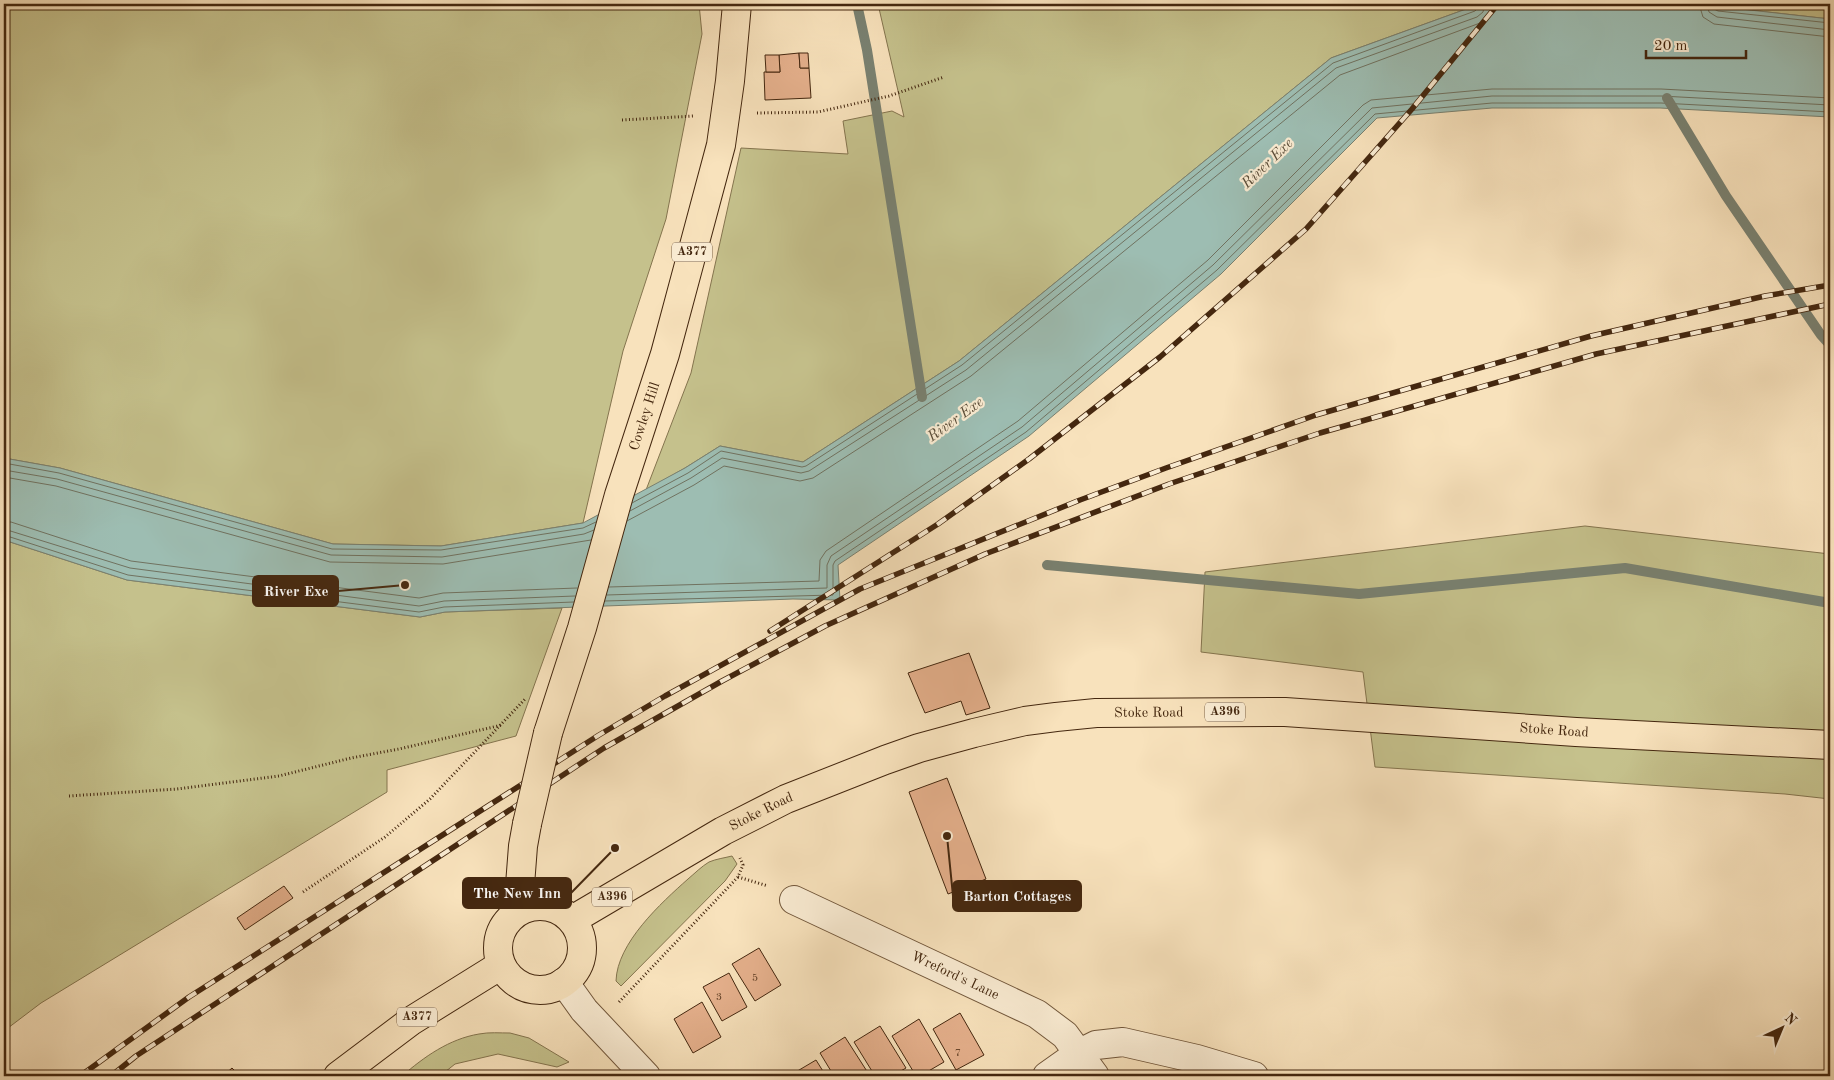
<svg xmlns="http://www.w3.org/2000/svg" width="1834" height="1080" font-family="'Old Standard TT',serif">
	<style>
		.green { fill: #c5c18c; stroke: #84744e }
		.water { fill: #9dbdb2; stroke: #798171 }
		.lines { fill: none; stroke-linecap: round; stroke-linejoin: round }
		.shore { stroke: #707260; stroke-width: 1 }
		.stream { stroke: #798171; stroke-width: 10 }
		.building { fill: #e4af8b; stroke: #44270f }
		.minor-casing { stroke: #71563a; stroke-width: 30 }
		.major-casing { stroke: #44270f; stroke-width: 30 }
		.highway-casing { stroke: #44270f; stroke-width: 30 }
		.path { stroke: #44270f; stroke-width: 3; stroke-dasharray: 1 2.5; stroke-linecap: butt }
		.minor { stroke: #faecd3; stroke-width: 28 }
		.major { stroke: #f8e2bc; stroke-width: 28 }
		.highway { stroke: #f8e2bc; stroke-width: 28 }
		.rail-casing { stroke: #44270f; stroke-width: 5.5 }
		.rail { stroke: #faecd3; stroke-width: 4; stroke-dasharray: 11; stroke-linecap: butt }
		.highway-bridge-casing { stroke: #44270f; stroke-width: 30; stroke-linecap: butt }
		.highway-bridge { stroke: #f8e2bc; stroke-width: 28 }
		.labels { text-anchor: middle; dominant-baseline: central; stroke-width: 4.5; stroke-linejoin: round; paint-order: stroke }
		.number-label { font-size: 11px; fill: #6c492e }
		.shield { fill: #faecd3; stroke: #7b624a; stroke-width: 1 }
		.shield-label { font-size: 12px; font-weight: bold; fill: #44270f }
		.street-label { font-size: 14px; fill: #44270f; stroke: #faecd3 }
		.water-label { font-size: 15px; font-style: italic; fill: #5a4c38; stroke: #faecd3 }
		.leader { fill: none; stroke: #44270f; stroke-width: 2 }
		.callout-dot { fill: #44270f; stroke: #faecd3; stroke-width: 2 }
		.callout { fill: #44270f; stroke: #44270f; stroke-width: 2 }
		.callout-label { font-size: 15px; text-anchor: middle; font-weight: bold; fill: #fff }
	</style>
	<rect width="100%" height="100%" fill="#f8e2bc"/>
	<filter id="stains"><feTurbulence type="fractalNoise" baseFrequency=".004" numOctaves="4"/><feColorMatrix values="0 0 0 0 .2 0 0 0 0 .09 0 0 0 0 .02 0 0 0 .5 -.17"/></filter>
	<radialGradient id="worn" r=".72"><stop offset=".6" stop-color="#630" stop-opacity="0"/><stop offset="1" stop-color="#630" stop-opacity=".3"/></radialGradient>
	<g class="green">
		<polygon points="4,4 699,4 702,34 666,219 623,351 583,523 441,546 333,544 60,468 4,458"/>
		<polygon points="878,4 1480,4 1331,58 959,361 803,462 720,446 685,468 646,490 691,373 741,148 848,154 843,121 892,111 904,117"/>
		<polygon points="1696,4 1830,4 1830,19"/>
		<polygon points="1585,526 1830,554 1830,799 1785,794 1375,767 1363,672 1201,652 1205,572"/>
		<polygon points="4,540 127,580 420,617 445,612 562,608 516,736 387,770 387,792 41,1003 4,1031"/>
		<path d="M 732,856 L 737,864 L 725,881 L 621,986 L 616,981 C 617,943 661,903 688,879 C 694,874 702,866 709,862 C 716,859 724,858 732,856 Z"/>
		<path d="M 510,1033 L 529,1038 L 569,1062 L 557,1067 L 498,1054 L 455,1064 L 440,1076 L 402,1076 C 424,1057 449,1039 479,1034 C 489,1032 500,1033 510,1033 Z"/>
	</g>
	<polygon class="water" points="1480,4 1696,4 1830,19 1830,117 1660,108 1492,108 1377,118 1221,274 1029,436 838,565 840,600 793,599 445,612 420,617 127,580 4,540 4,458 60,468 333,544 441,546 583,523 685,468 720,446 803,462 959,361 1331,58"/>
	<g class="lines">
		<g class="shore">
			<polyline points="1699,4 1703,17 1714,24 1830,37"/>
			<polyline points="1707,4 1709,12 1717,17 1830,30"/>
			<polyline points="1713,4 1714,9 1718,11 1830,23"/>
			<polyline points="4,463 59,473 332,549 441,550 583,528 596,522"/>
			<polyline points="4,470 57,479 331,555 442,557 584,534 594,530"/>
			<polyline points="4,477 56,486 330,562 443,564 591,540"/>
			<polyline points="632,503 688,473 721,451 802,467 806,466 962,365 1333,63 1475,11 1478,8 1479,4"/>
			<polyline points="630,511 691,478 722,458 801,473 809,471 966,370 1336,68 1477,17 1483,12 1485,4"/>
			<polyline points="627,521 694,485 724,466 800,481 813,478 971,376 1340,75 1480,23 1489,16 1492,4"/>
			<polyline points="4,522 11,522 131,561 419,598 443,593 577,588"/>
			<polyline points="4,529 130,568 419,606 444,601 575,596"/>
			<polyline points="4,535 128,575 419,612 444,607 574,602"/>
			<polyline points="609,587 819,581 820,560 826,551 1018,421 1208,260 1363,105 1371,100 1492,89 1661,89 1830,98"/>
			<polyline points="607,595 827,588 827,565 831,556 1022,427 1213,265 1372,108 1492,96 1661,96 1830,105"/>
			<polyline points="605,601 833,595 833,565 835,561 1026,432 1217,270 1375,114 1492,103 1661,103 1830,112"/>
		</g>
		<g class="stream">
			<polyline points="857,4 867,50 922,397"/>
			<polyline points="1667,98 1726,196 1821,335 1830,345"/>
			<polyline points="1047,565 1359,594 1625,568 1830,603"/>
		</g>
	</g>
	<g class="building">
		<polygon points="799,53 800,68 809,68 811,98 765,100 764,72 780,72 779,55"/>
		<polygon points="799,53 808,53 809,68 800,68"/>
		<polygon points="765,55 779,55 780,72 766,72"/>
		<polygon points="969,653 990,708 966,715 961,701 925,713 908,673"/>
		<polygon points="947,778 986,879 948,894 909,792"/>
		<polygon points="284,886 293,898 245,930 237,918"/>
		<polygon points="759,948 781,985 755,1001 732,964"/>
		<polygon points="729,973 747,1007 722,1021 703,987"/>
		<polygon points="702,1002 721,1037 693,1053 674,1019"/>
		<polygon points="960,1013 984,1055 956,1070 933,1029"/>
		<polygon points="919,1019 944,1062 920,1076 916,1076 892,1036"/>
		<polygon points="880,1026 906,1068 892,1076 875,1076 854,1042"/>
		<polygon points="845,1037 870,1076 834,1076 820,1053"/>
		<polygon points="816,1060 826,1076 789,1076"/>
		<polygon points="232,1068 240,1076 223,1076"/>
	</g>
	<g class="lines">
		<defs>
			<g id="minor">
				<path id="s1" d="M 794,900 L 1037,1014 L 1065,1035 L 1095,1076"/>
				<polyline points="564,982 584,1010 646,1076"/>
				<polyline points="1047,1076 1078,1054 1096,1045 1123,1042 1197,1059 1254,1076"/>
			</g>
			<g id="major">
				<path id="s2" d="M 572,920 L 723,831 L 786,799 L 885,760 L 919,748 L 974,733 L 1025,721 L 1056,717 L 1096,713 L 1285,712 L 1576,732 L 1830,745"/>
			</g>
			<g id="highway">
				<path id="s3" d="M 548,733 L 582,628 L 619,495 L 665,354 L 721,145 L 730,81 L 737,4"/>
				<circle cx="540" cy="948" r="42"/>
				<polyline points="526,908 520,885 523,846 527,824"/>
				<polyline points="338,1076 411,1021 501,965"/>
			</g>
		</defs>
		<use href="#minor" class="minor-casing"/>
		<use href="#major" class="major-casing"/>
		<use href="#highway" class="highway-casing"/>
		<g class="path">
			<polyline points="757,113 818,112 889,96 944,77"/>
			<polyline points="622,120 694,116"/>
			<polyline points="69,796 177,789 279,776 351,758 399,749 502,725"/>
			<polyline points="738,877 768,886"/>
			<polyline points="303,892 385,837 430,799 526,698"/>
			<polyline points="619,1002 738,877 743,865 740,858"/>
		</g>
		<use href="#minor" class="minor"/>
		<use href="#major" class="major"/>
		<use href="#highway" class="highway"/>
		<defs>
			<g id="rail">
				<polyline points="770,631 938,524 1029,459 1160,357 1306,229 1412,109 1498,4"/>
				<polyline points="80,1076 189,997 599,735 665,696 860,589 1080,500 1166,468 1316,415 1591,336 1765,296 1830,285"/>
				<polyline points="111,1076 136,1056 604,748 722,681 825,626 985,554 1169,484 1320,433 1596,354 1830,304"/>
			</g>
		</defs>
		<use href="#rail" class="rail-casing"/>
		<use href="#rail" class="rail"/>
		<defs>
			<polyline id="highway-bridge" points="527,824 548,733"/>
		</defs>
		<use href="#highway-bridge" class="highway-bridge-casing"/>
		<use href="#highway-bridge" class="highway-bridge"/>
	</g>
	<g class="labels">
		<g class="number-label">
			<text x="755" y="978">5</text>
			<text x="719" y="997">3</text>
			<text x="958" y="1053">7</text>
		</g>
		<g class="shield">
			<rect x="672" y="242.5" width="40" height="19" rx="4"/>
			<rect x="1205" y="702.5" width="40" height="19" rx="4"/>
			<rect x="592" y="887.5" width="40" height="19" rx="4"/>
			<rect x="397" y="1007.5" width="40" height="19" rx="4"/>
		</g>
		<g class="shield-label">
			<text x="692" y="252">A377</text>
			<text x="1225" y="712">A396</text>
			<text x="612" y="897">A396</text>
			<text x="417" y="1017">A377</text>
		</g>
		<g class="street-label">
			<text stroke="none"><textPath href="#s3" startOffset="331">Cowley Hill</textPath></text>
			<text stroke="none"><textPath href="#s2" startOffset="622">Stoke Road</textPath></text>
			<text stroke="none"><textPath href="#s2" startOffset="1028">Stoke Road</textPath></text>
			<text stroke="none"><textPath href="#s2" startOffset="218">Stoke Road</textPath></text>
			<text stroke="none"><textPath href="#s1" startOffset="178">Wreford's Lane</textPath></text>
		</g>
		<g class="water-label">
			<text transform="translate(1268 164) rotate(-44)">River Exe</text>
			<text transform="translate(956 420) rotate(-36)">River Exe</text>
		</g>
	</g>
	<path class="leader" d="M405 585L338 591M615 848L571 893M947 836L953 896"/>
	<g class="callout-dot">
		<circle cx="405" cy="585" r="5"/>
		<circle cx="615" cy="848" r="5"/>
		<circle cx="947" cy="836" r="5"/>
	</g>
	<g class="callout">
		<rect x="253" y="576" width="85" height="30" rx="5"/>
		<rect x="463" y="878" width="108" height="30" rx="5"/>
		<rect x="953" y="881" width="128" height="30" rx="5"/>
	</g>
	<g class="callout-label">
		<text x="296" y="596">River Exe</text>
		<text x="517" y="898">The New Inn</text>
		<text x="1017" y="901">Barton Cottages</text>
	</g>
	<rect width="1834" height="1080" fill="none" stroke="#f8e2bc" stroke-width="20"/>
	<rect x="5" y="5" width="1824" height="1070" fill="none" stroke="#44270f" stroke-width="2.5"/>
	<rect x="10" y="10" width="1814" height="1060" fill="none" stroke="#44270f"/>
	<g transform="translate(1782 1028) rotate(44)" stroke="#faecd3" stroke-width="4" paint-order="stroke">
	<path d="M0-4L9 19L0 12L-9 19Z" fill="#44270f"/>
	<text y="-8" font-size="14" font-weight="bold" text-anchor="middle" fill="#44270f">N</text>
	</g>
	<path d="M1646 50v8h100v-8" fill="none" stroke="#44270f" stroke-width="2.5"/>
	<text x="1654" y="50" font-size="15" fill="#44270f" stroke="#faecd3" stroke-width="4" paint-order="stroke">20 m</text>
	<rect width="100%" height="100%" filter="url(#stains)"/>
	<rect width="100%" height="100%" fill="url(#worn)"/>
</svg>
